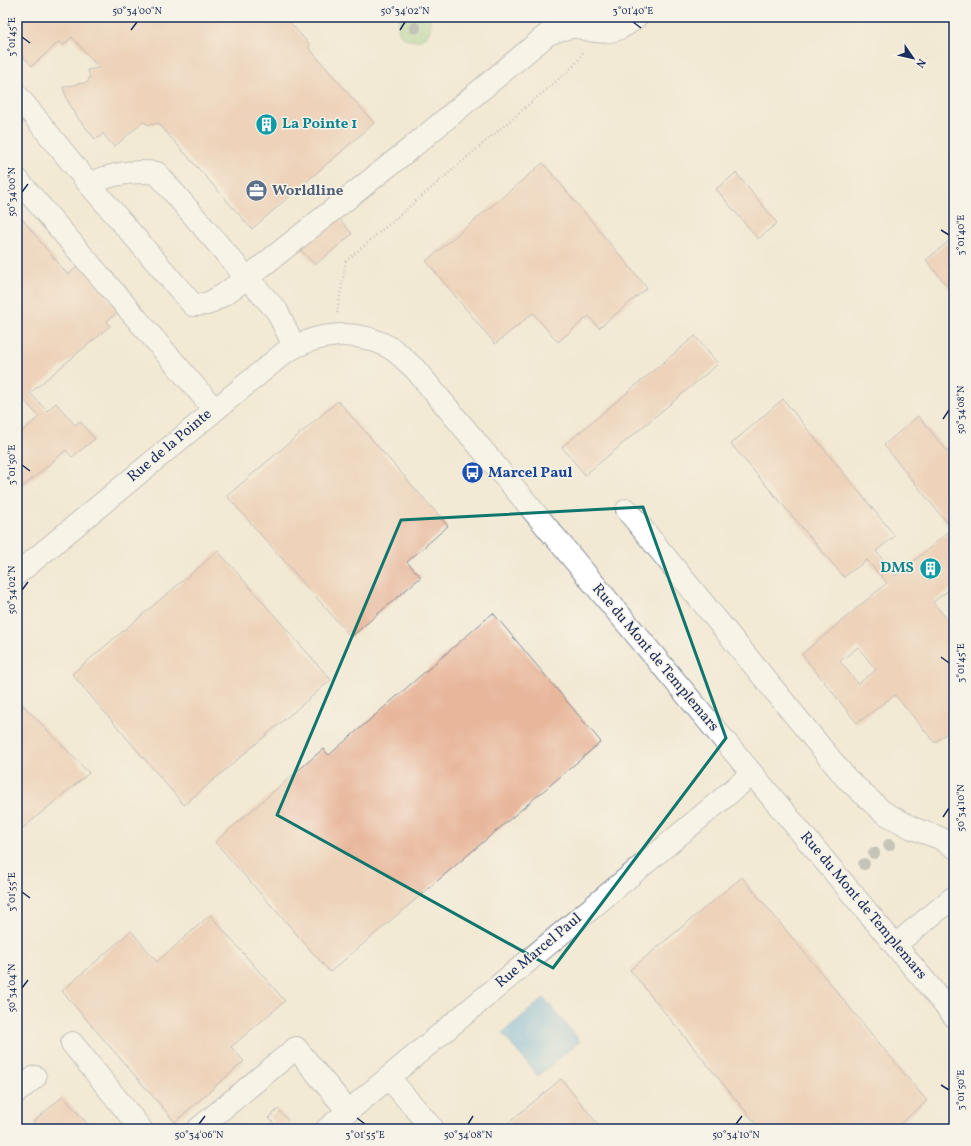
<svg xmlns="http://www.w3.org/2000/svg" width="971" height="1146" font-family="Vollkorn,serif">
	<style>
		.green { fill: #97cf81; stroke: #597f70 }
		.water { fill: #65b1de; stroke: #40709e }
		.building { fill: #e8b79b; fill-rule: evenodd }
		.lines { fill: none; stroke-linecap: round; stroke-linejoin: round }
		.minor-casing { stroke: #868c99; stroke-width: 24 }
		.path { stroke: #868c99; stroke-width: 2.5; stroke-dasharray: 1 3; stroke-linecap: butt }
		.minor { stroke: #fff; stroke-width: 22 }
		.tree { fill: #8d9998 }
		.marked { fill: none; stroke: #0f766e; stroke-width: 3; stroke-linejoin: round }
		.ticks { fill: none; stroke: #1b2f5e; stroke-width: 1.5 }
		.labels { text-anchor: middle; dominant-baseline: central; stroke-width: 3; stroke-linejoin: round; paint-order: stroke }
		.culture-label { font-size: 15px; font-weight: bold; fill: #0d838f; stroke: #f7f3e8; text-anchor: start }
		.service-label { font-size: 15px; font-weight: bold; fill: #4e5e75; stroke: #f7f3e8; text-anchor: start }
		.street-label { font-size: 15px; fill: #1b2f5e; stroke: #f7f3e8 }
		.transit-label { font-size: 15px; font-weight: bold; fill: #164399; stroke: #f7f3e8; text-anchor: start }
		.neatline { fill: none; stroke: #1b2f5e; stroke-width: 1.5 }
		.ticks-label { font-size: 10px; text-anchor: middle; fill: #1b2f5e }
	</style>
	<rect width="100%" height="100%" fill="#f7f3e8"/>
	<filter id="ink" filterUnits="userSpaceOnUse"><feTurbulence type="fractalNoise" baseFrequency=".025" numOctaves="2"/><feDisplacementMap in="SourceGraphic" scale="8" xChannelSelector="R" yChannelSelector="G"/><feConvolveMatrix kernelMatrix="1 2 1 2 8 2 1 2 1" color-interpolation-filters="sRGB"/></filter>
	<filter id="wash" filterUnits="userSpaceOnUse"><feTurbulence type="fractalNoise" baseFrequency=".012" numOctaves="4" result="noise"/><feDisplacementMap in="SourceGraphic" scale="16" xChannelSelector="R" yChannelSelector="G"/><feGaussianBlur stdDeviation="0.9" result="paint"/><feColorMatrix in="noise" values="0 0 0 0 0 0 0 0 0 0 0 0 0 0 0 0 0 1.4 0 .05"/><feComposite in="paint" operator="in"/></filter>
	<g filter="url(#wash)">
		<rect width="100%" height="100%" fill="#f2e9d4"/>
		<path class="green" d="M 400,17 L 429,17 C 441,49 387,48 400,17 Z"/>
		<polygon class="water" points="544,998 580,1041 538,1076 502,1033"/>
		<g id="blocks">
			<g class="building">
				<polygon points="17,17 285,17 310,45 308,47 374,123 252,229 158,123 150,125 143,122 114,147 103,133 100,137 95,139 78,118 68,101 63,87 88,82 90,75 87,70 99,68 72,37 63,45 59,42 32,66 17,50"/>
				<polygon points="543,163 647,288 599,328 589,316 558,342 533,313 495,344 426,261"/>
				<polygon points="736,173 777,223 758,239 716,189"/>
				<polygon points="17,213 68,275 80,264 119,311 107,321 110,326 30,393 47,411 56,403 75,425 80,421 95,439 72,457 66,450 17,492 17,435 39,417 24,400 17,406"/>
				<polygon points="336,215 352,234 315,265 298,247"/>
				<polygon points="954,237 954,294 926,260"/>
				<polygon points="695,336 718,364 585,475 562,447"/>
				<path d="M 783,399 L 895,536 L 876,551 L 896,576 L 952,529 L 884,445 L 918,416 L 954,459 L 954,586 L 933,602 L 954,628 L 954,727 L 935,743 L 895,695 L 857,723 L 802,654 L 887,583 L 867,560 L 844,577 L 731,444 ZM 858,647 L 876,670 L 858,684 L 840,661 Z"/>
				<polygon points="338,401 448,526 407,562 421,577 351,637 227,496"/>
				<polygon points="218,551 331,680 184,805 72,674"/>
				<polygon points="493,613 601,742 330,972 215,842 323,749 329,755"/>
				<polygon points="18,700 89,773 17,833 17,701"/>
				<polygon points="742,877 927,1101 894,1129 760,1129 630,970"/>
				<polygon points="210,915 285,1001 231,1047 244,1061 175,1122 62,991 131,931 157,962"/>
				<polygon points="561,1079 602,1129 501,1129"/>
				<polygon points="63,1096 92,1129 40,1129 33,1122"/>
				<polygon points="278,1109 288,1120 279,1129 269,1118"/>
			</g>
		</g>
	</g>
	<g filter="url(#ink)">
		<use href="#blocks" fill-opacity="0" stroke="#868c99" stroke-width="1"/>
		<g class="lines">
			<defs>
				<g id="minor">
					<path d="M 17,95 L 89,184 L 193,305 L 207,304 L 223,295 L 247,278 L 157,173 C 134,170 110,174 89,184"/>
					<polyline points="17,179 214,409"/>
					<path d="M 294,346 L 277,311 L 247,278 L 411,148 L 548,34 C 556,31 566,27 575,27 C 582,27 589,31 597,31 C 613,33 624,28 636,17"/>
					<polyline points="627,510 846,778 883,812 912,828 940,838 954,847"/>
					<path d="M 17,574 L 284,353 C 317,332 357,328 392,349 C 400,354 407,362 415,369 L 954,1016"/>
					<polyline points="895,945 954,897"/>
					<polyline points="72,1043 141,1129"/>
					<polyline points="389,1078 433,1129"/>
					<polyline points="17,1092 35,1077"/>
					<polyline points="198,1129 296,1048 348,1111"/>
					<polyline points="327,1129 752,774"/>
				</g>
			</defs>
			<use href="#minor" class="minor-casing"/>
			<polyline class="path" points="337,313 346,261 575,65 583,52"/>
			<use href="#minor" class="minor"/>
		</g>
		<g class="tree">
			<circle cx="415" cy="28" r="6"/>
			<circle cx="889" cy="845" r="6"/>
			<circle cx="874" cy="853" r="6"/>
			<circle cx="864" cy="864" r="6"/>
		</g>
	</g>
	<path d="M0 0H971V1146H0ZM 643,507 L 726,738 L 553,968 L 277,815 L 401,520 Z" fill="#f2e9d4" fill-opacity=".55" fill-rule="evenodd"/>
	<path class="marked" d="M 643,507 L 726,738 L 553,968 L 277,815 L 401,520 Z"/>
	<path class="ticks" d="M 633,22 L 641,28M 131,30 L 137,22M 400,30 L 405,22M 22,37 L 30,43M 22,192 L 28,184M 941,230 L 949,235M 943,419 L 949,410M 22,465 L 30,471M 22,590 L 28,582M 941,657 L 949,663M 943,817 L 949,808M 22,892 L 30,898M 22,988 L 28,980M 941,1085 L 949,1090M 357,1118 L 365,1124M 199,1124 L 205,1116M 468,1124 L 473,1116M 736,1124 L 742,1116"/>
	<defs>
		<symbol id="building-disc" viewBox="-11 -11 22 22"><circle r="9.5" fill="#0f9aa8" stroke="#f7f3e8"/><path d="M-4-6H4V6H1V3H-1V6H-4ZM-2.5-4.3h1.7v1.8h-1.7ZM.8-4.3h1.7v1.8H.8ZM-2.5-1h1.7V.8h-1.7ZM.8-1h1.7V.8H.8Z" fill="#fff"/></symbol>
		<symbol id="office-disc" viewBox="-11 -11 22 22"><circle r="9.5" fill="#5c6f8a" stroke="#f7f3e8"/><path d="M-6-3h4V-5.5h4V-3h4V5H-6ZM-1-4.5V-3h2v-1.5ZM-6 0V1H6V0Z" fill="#fff"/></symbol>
		<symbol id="bus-disc" viewBox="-11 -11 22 22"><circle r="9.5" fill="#1a4fb4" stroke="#f7f3e8"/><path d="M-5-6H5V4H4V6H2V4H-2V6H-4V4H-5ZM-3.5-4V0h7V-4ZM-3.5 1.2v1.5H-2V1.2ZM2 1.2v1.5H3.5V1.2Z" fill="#fff"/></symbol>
	</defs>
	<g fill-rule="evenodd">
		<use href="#building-disc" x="254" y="112" width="25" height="25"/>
		<use href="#office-disc" x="244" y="178" width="25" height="25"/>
		<use href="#bus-disc" x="460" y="460" width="25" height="25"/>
		<use href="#building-disc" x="918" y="556" width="25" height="25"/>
	</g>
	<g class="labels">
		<g class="culture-label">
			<text x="282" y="124">La Pointe 1</text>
			<text x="914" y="568" text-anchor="end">DMS</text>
		</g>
		<g class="service-label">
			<text x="272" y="191">Worldline</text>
		</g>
		<g class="street-label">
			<text transform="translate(170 446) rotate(-40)">Rue de la Pointe</text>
			<text transform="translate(655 658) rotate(50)">Rue du Mont de Templemars</text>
			<text transform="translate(863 906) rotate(50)">Rue du Mont de Templemars</text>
			<text transform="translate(539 951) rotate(-40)">Rue Marcel Paul</text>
		</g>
		<g class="transit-label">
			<text x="488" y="473">Marcel Paul</text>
		</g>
	</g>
	<rect width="971" height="1146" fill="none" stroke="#f7f3e8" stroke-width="44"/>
	<g transform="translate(913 58) rotate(124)" stroke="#f7f3e8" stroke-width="3" paint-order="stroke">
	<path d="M0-3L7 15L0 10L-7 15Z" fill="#1b2f5e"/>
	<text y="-6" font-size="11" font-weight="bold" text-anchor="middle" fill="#1b2f5e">N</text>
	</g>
	<rect x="22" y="22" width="927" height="1102" class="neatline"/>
	<g class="ticks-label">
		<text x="137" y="14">50°34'00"N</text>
		<text x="405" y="14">50°34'02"N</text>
		<text x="633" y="14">3°01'40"E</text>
		<text transform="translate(11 37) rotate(-90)" y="4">3°01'45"E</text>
		<text transform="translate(11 192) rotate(-90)" y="4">50°34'00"N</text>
		<text transform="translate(960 235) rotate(-90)" y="4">3°01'40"E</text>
		<text transform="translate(960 410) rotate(-90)" y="4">50°34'08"N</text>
		<text transform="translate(11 465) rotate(-90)" y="4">3°01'50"E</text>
		<text transform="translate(11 590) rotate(-90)" y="4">50°34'02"N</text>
		<text transform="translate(960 663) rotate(-90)" y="4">3°01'45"E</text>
		<text transform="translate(960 808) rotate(-90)" y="4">50°34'10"N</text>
		<text transform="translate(11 892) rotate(-90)" y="4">3°01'55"E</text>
		<text transform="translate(11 988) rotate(-90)" y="4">50°34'04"N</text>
		<text transform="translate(960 1090) rotate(-90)" y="4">3°01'50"E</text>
		<text x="199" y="1138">50°34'06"N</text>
		<text x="365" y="1138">3°01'55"E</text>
		<text x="468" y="1138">50°34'08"N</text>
		<text x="736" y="1138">50°34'10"N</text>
	</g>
</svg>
